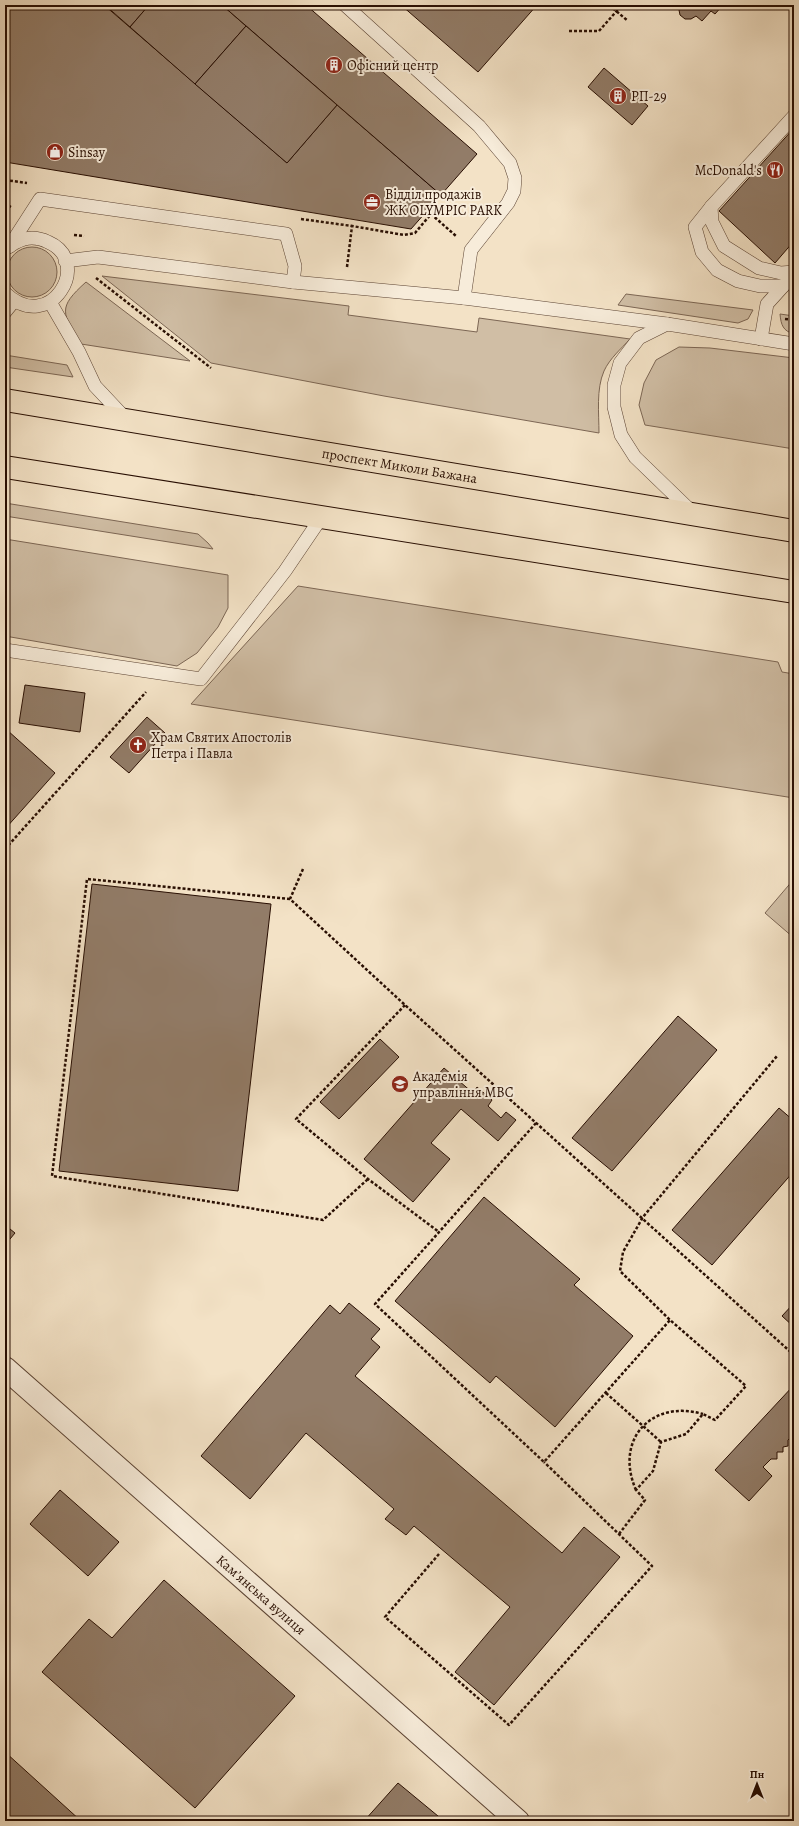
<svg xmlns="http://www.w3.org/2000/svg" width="799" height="1826" font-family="Alegreya,serif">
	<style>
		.green { fill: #d0bea5; stroke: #7c6654 }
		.building { fill: #927c68; stroke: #280e02 }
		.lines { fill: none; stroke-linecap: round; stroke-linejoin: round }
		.service-casing { stroke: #5b4333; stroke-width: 14 }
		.minor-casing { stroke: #5b4333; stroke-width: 24 }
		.trunk-casing { stroke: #280e02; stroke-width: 24 }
		.path { stroke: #280e02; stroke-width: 2.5; stroke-dasharray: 3 2; stroke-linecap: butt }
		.service { stroke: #f7ecda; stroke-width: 13 }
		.minor { stroke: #f7ecda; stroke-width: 22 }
		.trunk { stroke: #f3e2c6; stroke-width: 22 }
		.labels { text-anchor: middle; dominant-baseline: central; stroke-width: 4; stroke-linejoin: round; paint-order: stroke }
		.poi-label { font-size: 14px; fill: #280e02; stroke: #f7ecda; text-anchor: start }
		.street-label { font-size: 14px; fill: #280e02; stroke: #f7ecda }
	</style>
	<rect width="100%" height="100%" fill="#f3e2c6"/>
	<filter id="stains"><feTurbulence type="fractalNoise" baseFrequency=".005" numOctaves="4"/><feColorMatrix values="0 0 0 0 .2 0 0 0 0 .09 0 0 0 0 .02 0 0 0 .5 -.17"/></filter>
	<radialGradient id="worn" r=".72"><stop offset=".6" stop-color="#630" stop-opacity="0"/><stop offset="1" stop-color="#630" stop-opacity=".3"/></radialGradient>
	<g class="green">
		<circle cx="32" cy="272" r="25"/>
		<path d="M 102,276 L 349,306 L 348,315 L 477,332 L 479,318 L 630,339 C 621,349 610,358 604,371 C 596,389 599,414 599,433 L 384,396 L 211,363 Z"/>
		<path d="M 86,282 L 190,361 L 81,344 C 62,313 57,308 86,282 Z"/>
		<polygon points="626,294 753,310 748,319 738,323 618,305"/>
		<path d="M 780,314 L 794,316 L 794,334 C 783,331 781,325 780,314 Z"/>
		<polygon points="679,347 710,348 794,358 794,449 645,425 639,405 644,383 656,360"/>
		<polygon points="5,355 67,365 73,377 5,367"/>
		<polygon points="5,503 198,534 208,543 213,549 5,516"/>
		<polygon points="5,539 228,575 228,608 218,627 197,653 177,666 5,636"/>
		<polygon points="298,586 778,662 782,672 794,674 794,798 191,704"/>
		<polygon points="794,879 794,938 765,913"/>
	</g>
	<g class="building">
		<polygon points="5,5 104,5 287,163 337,105 441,195 411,229 5,162"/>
		<polygon points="105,5 149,5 130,27"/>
		<polygon points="149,5 222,5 246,26 195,84 130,27"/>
		<polygon points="222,5 306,5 477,154 441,195"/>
		<polygon points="401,5 537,5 478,72"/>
		<polygon points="678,5 723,5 715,14 711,11 702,21 696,16 691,19 685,19 680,15"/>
		<polygon points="246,26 337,105 287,163 195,84"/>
		<polygon points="604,68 648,106 632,125 588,87"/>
		<polygon points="794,128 794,241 775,263 719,211"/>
		<polygon points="25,685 85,693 80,732 19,723"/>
		<polygon points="147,717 165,733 129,773 110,757"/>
		<polygon points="7,730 55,773 5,829 5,732"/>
		<polygon points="92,884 271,904 238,1191 59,1171"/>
		<polygon points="678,1016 717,1050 612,1171 572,1138"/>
		<polygon points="380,1039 399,1057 339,1119 320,1102"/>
		<polygon points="444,1068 473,1093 477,1087 492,1100 488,1106 501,1118 506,1112 516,1120 498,1141 461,1109 431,1143 450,1159 413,1202 364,1159"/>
		<polygon points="779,1108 794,1121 794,1171 712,1265 672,1230"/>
		<polygon points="484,1197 580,1279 574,1285 633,1336 555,1427 496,1376 490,1383 395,1301"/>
		<polygon points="5,1225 15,1233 5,1245"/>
		<polygon points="349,1303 380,1329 371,1339 380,1347 355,1376 562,1553 584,1527 620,1557 494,1705 455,1672 510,1607 414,1526 406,1535 385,1519 394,1509 306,1433 250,1499 201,1456 330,1305 340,1314"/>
		<polygon points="794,1303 794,1327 782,1316"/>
		<polygon points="794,1385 794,1434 788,1440 788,1446 783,1447 783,1452 777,1452 777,1459 771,1459 763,1467 772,1476 749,1501 715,1470"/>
		<polygon points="60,1490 119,1542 88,1576 30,1524"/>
		<polygon points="164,1580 295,1696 195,1808 42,1672 89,1619 112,1638"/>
		<polygon points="5,1752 81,1821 5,1821"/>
		<polygon points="398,1783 444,1821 364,1821"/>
	</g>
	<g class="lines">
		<defs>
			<g id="service">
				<polyline points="345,5 479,126 510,163 515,178 514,191 508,203 471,250 464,298"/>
				<polyline points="794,116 711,207 712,222 724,246 759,268 781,273 794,272"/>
				<polyline points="711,207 695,227 702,252 717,270 738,281 760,286 783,286"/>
				<polyline points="9,247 40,199 286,234 295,266 293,282"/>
				<polyline points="65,261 98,257 293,282 464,298 667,324"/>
				<path d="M 5,293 C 50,336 94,262 48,242 C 33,235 22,238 10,246"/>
				<polyline points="50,302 79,352 95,386 126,419"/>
				<polyline points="5,312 14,301"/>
				<polyline points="761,339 767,304 786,283"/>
				<polyline points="693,513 635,457 621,435 614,407 614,385 620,363 639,338 667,324 794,344"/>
				<polyline points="5,650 201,679 285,571 321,518"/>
			</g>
			<polyline id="minor" points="5,1368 518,1821"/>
			<g id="trunk">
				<path id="s1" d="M 5,400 L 794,531"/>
				<polyline points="5,467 794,592"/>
			</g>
		</defs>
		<use href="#service" class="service-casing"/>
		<use href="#minor" class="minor-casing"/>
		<use href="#trunk" class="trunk-casing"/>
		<g class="path">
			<polyline points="609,5 628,21"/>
			<polyline points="569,31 599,31 622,5"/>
			<polyline points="5,180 27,183"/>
			<polyline points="5,204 11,207"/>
			<polyline points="301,219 352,226"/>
			<polyline points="74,235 84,236"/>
			<polyline points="347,267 352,226 404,235 415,233 431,214 456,236"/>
			<polyline points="96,278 211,368"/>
			<polyline points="785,319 794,320"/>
			<polyline points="5,849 146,692"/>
			<polyline points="303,869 290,899 405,1005 794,1355"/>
			<polyline points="290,899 87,879 52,1176 323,1220 368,1179"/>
			<polyline points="405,1005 296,1119 368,1179 439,1232"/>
			<polyline points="536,1123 375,1304 544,1462 670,1320"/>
			<polyline points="606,1393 661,1442"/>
			<path d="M 636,1490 C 614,1440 651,1399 703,1414"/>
			<polyline points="619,1534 645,1500 636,1490 653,1471 661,1442 686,1434 703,1414 715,1420 746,1386 670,1320 620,1271 623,1252 643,1217 777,1056"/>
			<polyline points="439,1554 385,1617 509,1725 652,1566 544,1462"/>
		</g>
		<use href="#service" class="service"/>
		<use href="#minor" class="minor"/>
		<use href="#trunk" class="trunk"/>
	</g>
	<defs>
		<symbol id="building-disc" viewBox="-11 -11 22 22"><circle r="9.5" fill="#8f2418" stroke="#f7ecda"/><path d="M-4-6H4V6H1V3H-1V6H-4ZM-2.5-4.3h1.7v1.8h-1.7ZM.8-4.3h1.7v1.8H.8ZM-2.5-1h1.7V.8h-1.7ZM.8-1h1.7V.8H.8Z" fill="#fff"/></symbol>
		<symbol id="shop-disc" viewBox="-11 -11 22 22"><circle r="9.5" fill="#8f2418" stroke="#f7ecda"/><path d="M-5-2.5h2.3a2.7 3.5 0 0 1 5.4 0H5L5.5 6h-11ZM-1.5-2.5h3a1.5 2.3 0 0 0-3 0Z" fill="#fff"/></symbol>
		<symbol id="restaurant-disc" viewBox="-11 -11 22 22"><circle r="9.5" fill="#8f2418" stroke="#f7ecda"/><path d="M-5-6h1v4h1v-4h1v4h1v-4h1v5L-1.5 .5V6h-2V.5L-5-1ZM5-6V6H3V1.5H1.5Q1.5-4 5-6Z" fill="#fff"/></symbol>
		<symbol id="office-disc" viewBox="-11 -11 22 22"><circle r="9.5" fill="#8f2418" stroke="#f7ecda"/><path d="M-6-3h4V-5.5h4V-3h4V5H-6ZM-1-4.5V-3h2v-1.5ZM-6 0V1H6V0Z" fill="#fff"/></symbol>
		<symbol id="church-disc" viewBox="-11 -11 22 22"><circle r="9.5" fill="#8f2418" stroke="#f7ecda"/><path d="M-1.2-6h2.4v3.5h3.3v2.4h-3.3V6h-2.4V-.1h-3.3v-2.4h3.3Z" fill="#fff"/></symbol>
		<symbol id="university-disc" viewBox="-11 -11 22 22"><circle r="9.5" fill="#8f2418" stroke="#f7ecda"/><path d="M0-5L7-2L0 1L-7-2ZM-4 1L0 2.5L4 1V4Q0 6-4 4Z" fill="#fff"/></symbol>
	</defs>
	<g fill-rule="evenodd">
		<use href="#building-disc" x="324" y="55" width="20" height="20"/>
		<use href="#building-disc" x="608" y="86" width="20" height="20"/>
		<use href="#shop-disc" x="45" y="142" width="20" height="20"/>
		<use href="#restaurant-disc" x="765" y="160" width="20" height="20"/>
		<use href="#office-disc" x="362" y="192" width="20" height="20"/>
		<use href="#church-disc" x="128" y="735" width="20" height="20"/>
		<use href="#university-disc" x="390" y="1074" width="20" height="20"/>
	</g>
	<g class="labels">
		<g class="poi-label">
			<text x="347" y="65">Офісний центр</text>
			<text x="631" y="96">РП-29</text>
			<text x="68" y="152">Sinsay</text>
			<text x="762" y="170" text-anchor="end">McDonald's</text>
			<text x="385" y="194">Відділ продажів<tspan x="385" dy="16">ЖК OLYMPIC PARK</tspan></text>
			<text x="151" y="737">Храм Святих Апостолів<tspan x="151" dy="16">Петра і Павла</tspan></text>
			<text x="413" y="1076">Академія<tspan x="413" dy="16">управління МВС</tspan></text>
		</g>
		<g class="street-label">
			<text stroke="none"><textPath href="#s1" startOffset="400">проспект Миколи Бажана</textPath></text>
			<text transform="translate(261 1595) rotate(41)">Камʼянська вулиця</text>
		</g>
	</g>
	<rect width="799" height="1826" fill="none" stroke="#f3e2c6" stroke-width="20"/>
	<rect x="6" y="6" width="787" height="1814" fill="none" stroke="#280e02" stroke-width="2"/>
	<rect x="10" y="10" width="779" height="1806" fill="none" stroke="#280e02"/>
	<g transform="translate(757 1784)" stroke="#f7ecda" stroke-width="3" paint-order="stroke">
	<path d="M0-3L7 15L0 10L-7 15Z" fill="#280e02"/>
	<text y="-6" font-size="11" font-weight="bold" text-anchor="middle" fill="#280e02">Пн</text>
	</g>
	<rect width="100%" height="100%" filter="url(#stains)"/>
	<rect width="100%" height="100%" fill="url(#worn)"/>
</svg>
